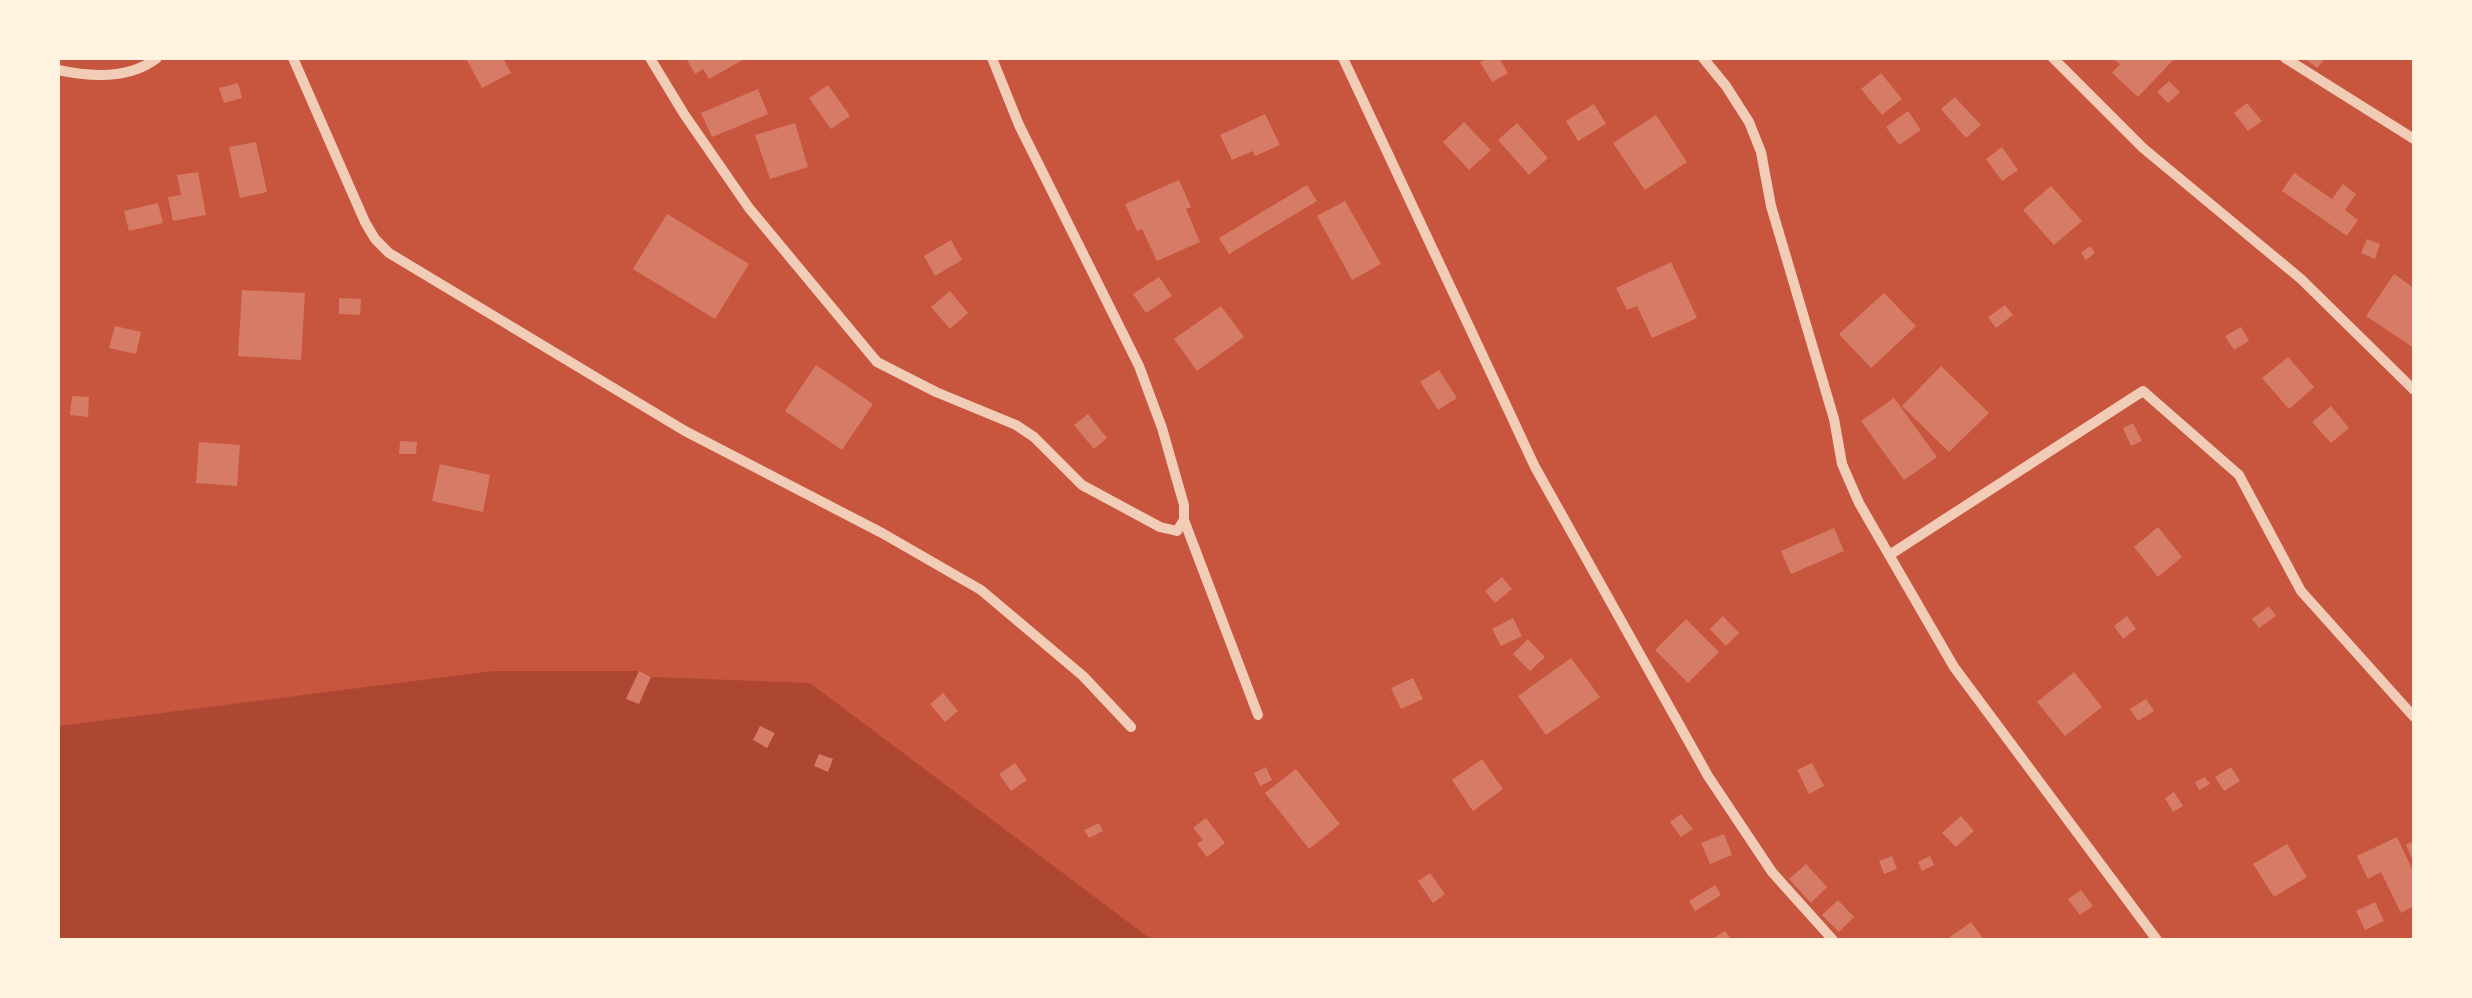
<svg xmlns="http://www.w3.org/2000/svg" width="2472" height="998" font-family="'Times New Roman',serif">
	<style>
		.green { fill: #ae4732 }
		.building { fill: #d67c66 }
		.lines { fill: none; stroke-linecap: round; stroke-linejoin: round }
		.minor { stroke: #f1ccb7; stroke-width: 10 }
	</style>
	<rect width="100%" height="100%" fill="#c8553d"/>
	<polygon class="green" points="494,671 639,671 652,677 810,683 1152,940 58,940 58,726"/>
	<g class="building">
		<polygon points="466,58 503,58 511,73 482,88"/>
		<polygon points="686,58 746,58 709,79 703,69 695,74"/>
		<polygon points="1488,58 1499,58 1508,73 1492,82 1480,62"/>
		<polygon points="2112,58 2175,58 2138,97 2112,73 2120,64"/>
		<polygon points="2304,58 2326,58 2317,68"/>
		<polygon points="1881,73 1902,99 1882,115 1861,89"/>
		<polygon points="2169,81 2180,92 2168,103 2157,92"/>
		<polygon points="238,83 242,98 224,103 219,88"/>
		<polygon points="828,85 850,116 831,129 809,98"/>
		<polygon points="758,89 768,114 712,137 701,113"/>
		<polygon points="1955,97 1981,125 1966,138 1941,109"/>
		<polygon points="2247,103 2262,121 2248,131 2234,113"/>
		<polygon points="1594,104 1606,124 1578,141 1566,121"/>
		<polygon points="1908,111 1921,130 1899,145 1886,127"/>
		<polygon points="1265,114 1280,145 1255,156 1253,151 1232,160 1220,135"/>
		<polygon points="1656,115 1687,162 1645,190 1613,143"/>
		<polygon points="1464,122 1491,150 1469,170 1443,142"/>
		<polygon points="795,123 808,167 770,179 755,135"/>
		<polygon points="1517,123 1548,158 1529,175 1498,140"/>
		<polygon points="256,142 267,192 240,198 229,147"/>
		<polygon points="2002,147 2018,170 2002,181 1986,159"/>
		<polygon points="198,172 206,215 173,221 168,197 181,195 177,175"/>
		<polygon points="2294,173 2332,199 2343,184 2356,194 2345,210 2358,220 2347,236 2282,191"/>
		<polygon points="1179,180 1191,207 1186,209 1200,242 1157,261 1142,229 1137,231 1125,204"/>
		<polygon points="1307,185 1317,201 1229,254 1219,238"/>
		<polygon points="2051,186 2082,221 2054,245 2023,210"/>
		<polygon points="1345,201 1381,264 1352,280 1317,216"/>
		<polygon points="158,203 163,223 129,231 124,211"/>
		<polygon points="667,214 749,264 715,319 633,269"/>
		<polygon points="2367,239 2380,244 2375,259 2361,253"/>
		<polygon points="951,240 962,260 935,276 924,256"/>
		<polygon points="2090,246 2095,253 2086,260 2081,253"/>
		<polygon points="1671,262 1697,318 1652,338 1637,306 1627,310 1616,288"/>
		<polygon points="2394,274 2414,288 2414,348 2366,316"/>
		<polygon points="1159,277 1172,296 1146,313 1133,294"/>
		<polygon points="242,290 305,293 301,360 238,356"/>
		<polygon points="950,291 968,313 950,329 931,307"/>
		<polygon points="1884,293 1916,326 1871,368 1839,334"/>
		<polygon points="339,298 361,299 360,315 339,314"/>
		<polygon points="2005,305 2013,315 1996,328 1988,317"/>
		<polygon points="1221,306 1244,337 1197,371 1174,339"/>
		<polygon points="115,326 141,332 136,354 109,348"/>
		<polygon points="2241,327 2249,341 2234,350 2225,336"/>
		<polygon points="2288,357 2314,387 2289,409 2262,378"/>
		<polygon points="816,365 873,404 842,450 785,411"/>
		<polygon points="1941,366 1989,413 1949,452 1902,406"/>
		<polygon points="1439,370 1457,398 1438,410 1420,382"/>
		<polygon points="72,396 89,397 88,417 70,415"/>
		<polygon points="1894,398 1937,457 1904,480 1861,421"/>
		<polygon points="2331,406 2349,428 2331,443 2312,422"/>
		<polygon points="1088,414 1107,438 1094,449 1074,425"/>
		<polygon points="2133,423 2142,441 2131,446 2123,428"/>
		<polygon points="400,441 417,442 416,454 399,454"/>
		<polygon points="199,442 240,445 237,486 196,483"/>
		<polygon points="440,464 490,475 483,512 432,501"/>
		<polygon points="2158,527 2182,557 2158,577 2134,547"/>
		<polygon points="1834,528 1844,551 1791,574 1781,551"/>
		<polygon points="1502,577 1512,589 1495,603 1485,591"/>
		<polygon points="2269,606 2276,616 2259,628 2252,619"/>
		<polygon points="1723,616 1739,633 1726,646 1710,629"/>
		<polygon points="2127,616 2136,629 2123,639 2114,626"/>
		<polygon points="1513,618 1522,636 1501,646 1492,629"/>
		<polygon points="1686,619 1719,652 1688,683 1655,650"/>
		<polygon points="1528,639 1545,657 1530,671 1513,654"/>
		<polygon points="1571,658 1600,697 1546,735 1518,696"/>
		<polygon points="639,671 651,677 639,704 626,699"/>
		<polygon points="2074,672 2102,707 2065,736 2037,702"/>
		<polygon points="1413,678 1423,699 1401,709 1391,688"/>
		<polygon points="943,693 958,711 945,722 930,704"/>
		<polygon points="2146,699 2154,711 2138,721 2130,709"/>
		<polygon points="760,726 775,733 767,748 753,740"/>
		<polygon points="819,754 833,759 828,772 814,766"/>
		<polygon points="1482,759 1503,789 1473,811 1452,780"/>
		<polygon points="1015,763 1027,780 1011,791 999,774"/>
		<polygon points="1812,763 1824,786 1809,794 1797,770"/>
		<polygon points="1266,767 1272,780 1260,786 1254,773"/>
		<polygon points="2231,767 2240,781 2224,791 2215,777"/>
		<polygon points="1296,769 1340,824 1309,849 1265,793"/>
		<polygon points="2205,777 2210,784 2199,790 2195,782"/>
		<polygon points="2174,792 2183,806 2173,812 2165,798"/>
		<polygon points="1681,814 1693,829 1681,837 1670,822"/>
		<polygon points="1961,816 1974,831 1956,847 1942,833"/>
		<polygon points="1206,818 1225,843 1207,857 1197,844 1203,840 1193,828"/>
		<polygon points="1099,823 1103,831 1089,838 1084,830"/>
		<polygon points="1724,834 1732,855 1710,864 1701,843"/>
		<polygon points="2397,837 2414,873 2414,906 2401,913 2381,872 2368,879 2357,856"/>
		<polygon points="2414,841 2414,863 2406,845"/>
		<polygon points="2287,844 2307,877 2274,897 2253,864"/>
		<polygon points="1892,856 1897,869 1884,874 1879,861"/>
		<polygon points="1930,856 1934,865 1922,871 1918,862"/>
		<polygon points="1806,864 1827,887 1811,903 1789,879"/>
		<polygon points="1430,873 1445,894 1433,903 1418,881"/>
		<polygon points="1715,885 1721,895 1695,911 1689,901"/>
		<polygon points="2081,890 2093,906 2080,915 2068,899"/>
		<polygon points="1838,900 1854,917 1839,932 1822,915"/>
		<polygon points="2375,902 2384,921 2365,930 2356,911"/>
		<polygon points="1971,922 1984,940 1946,940"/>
		<polygon points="1725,931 1732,940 1711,940"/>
	</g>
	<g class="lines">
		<g class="minor">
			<polyline points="293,58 365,222 375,239 389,253 685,431 882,533 981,590 1083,676 1131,727"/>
			<polyline points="650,58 684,114 749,208 877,362 936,392 1016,425 1034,437 1082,485 1160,527 1177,531 1184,520 1184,505 1162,428 1139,366 1019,125 992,58"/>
			<polyline points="1343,58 1535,467 1708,776 1772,872 1833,940"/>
			<polyline points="1703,58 1726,86 1749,122 1761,152 1771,206 1834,419 1842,464 1859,503 1954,667 2157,940"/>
			<polyline points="2053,58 2143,148 2301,279 2414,390"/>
			<polyline points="2285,58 2414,139"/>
			<path d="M 58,70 C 90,77 130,79 157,58"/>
			<polyline points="1184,520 1258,715"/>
			<polyline points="1891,554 2143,391 2239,475 2301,591 2414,717"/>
		</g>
	</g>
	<rect width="2472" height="998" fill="none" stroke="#fff3e0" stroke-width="120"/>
</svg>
